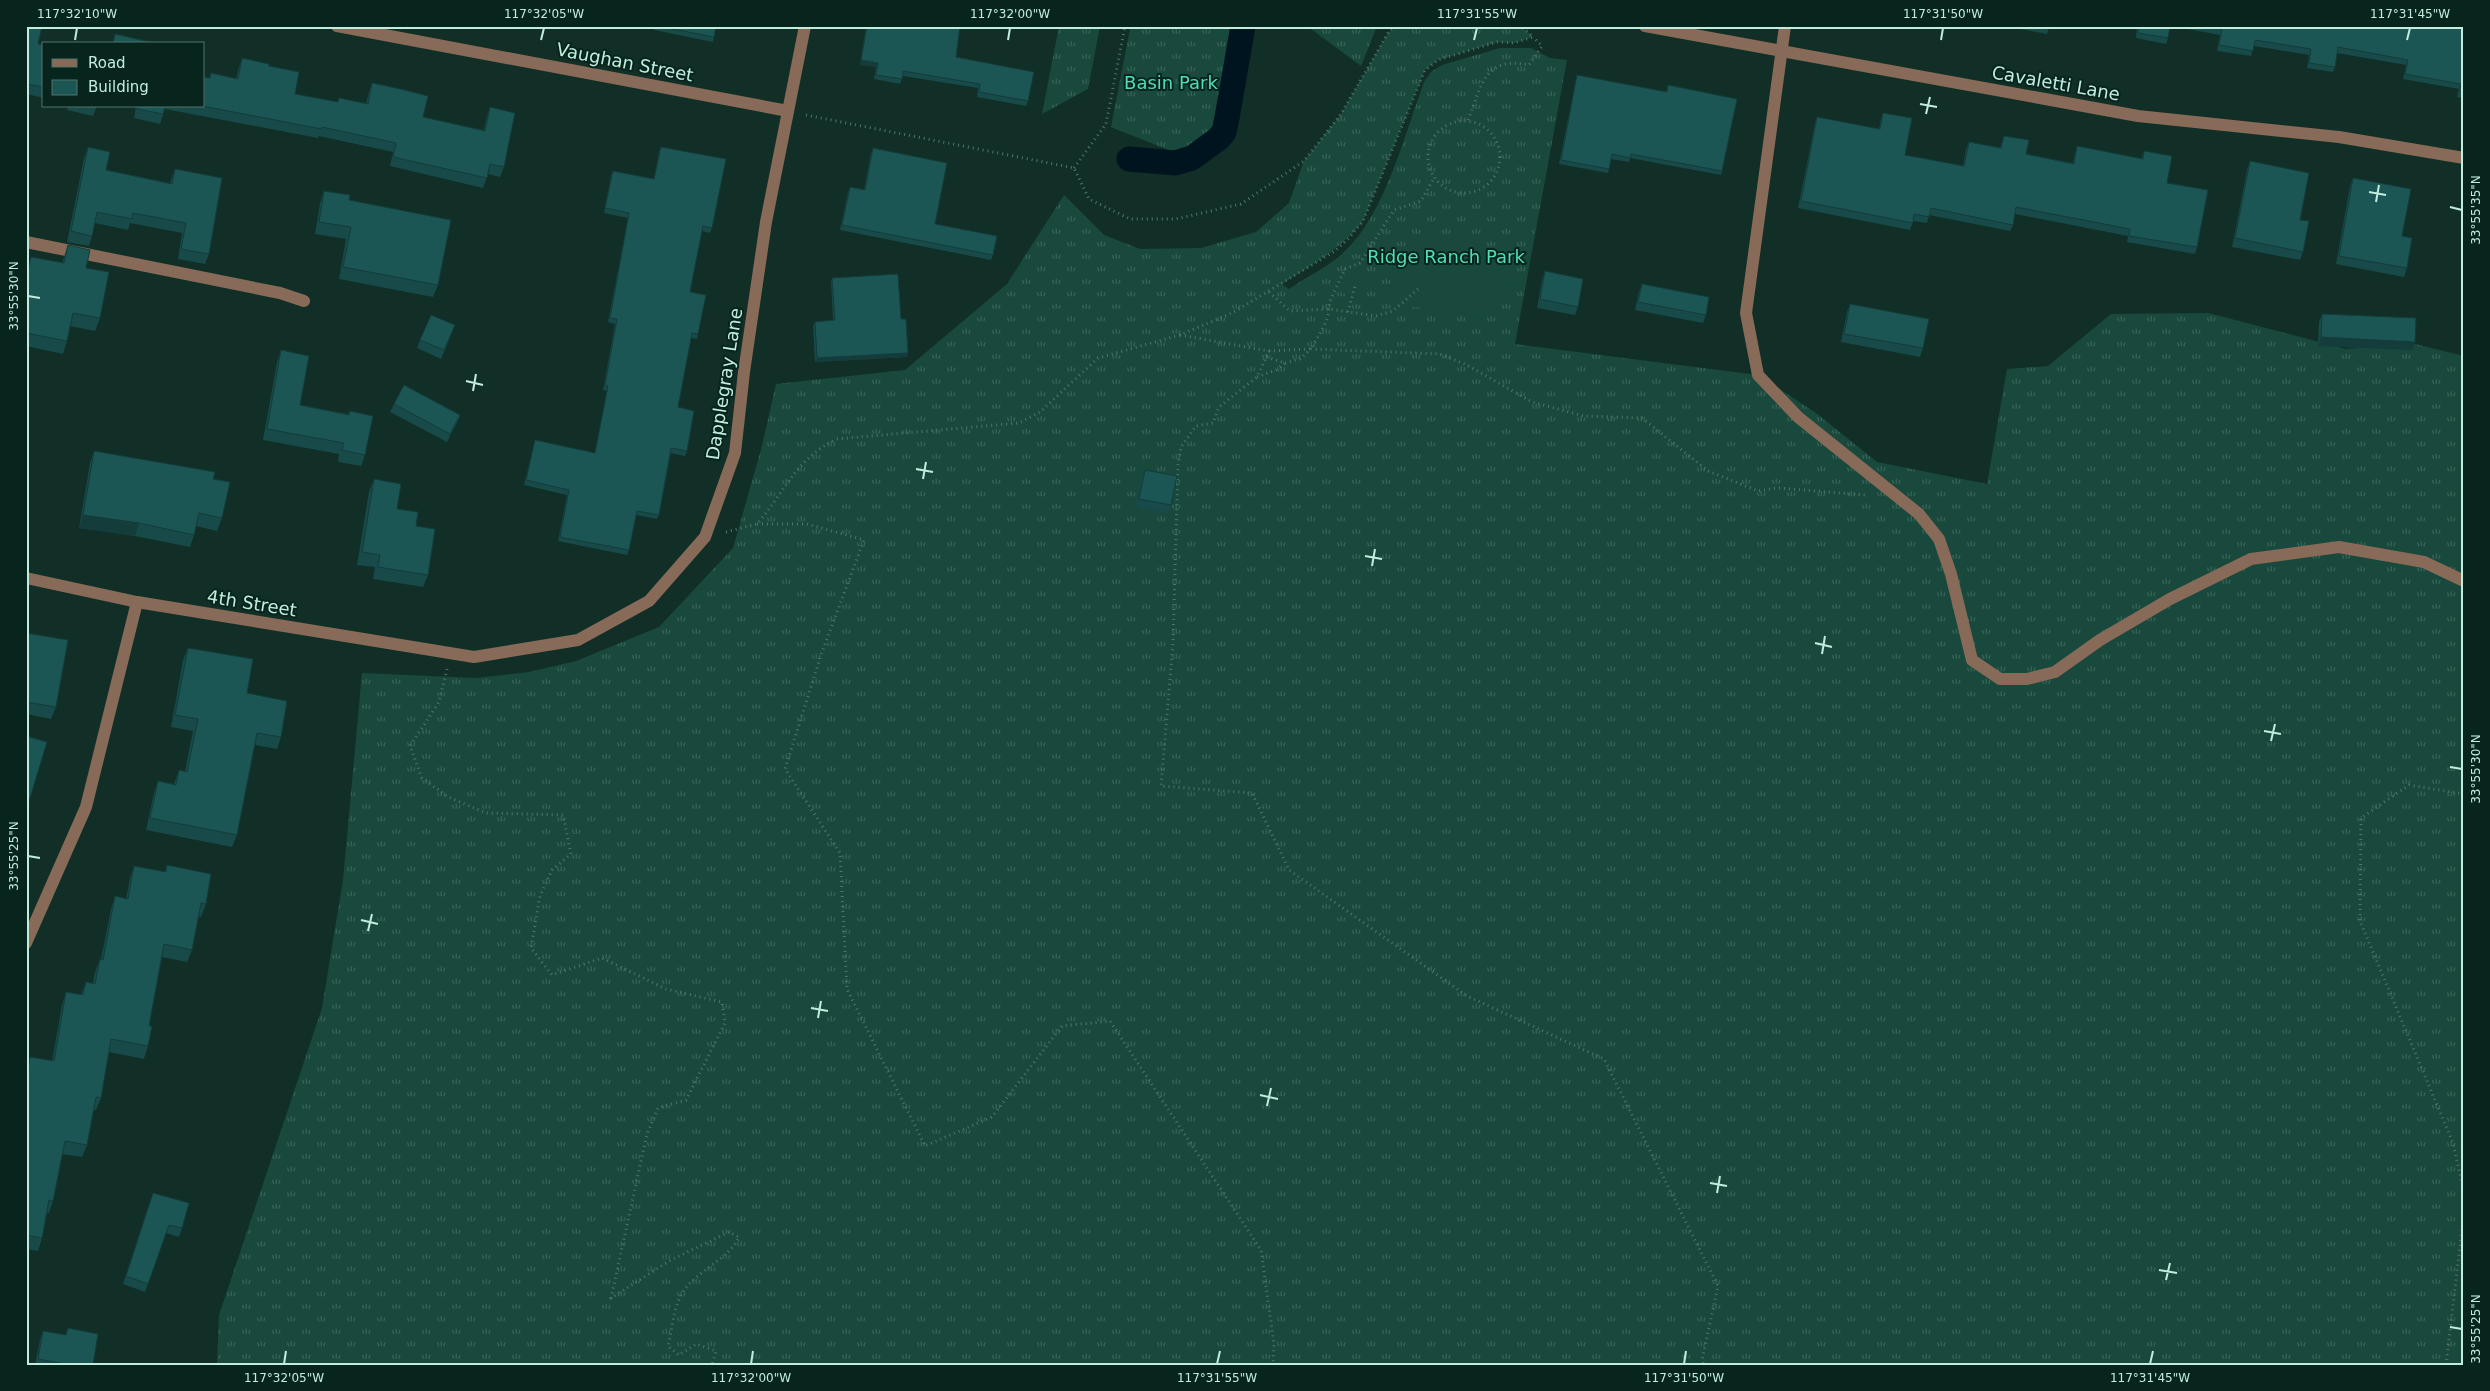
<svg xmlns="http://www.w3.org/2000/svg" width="2490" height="1391" font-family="'DejaVu Sans',sans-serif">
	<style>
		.grass { fill: url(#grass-tufts) }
		.garden { fill: #18493c }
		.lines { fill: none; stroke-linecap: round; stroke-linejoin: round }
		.canal { stroke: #001420; stroke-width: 25 }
		.path { stroke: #527569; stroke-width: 3; stroke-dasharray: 1 4; stroke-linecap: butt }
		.minor { stroke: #876a58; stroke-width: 12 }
		.wall { fill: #174a48 }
		.shaded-wall { fill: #133c3b }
		.building { fill: #1b5654; stroke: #133c3b }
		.ticks { fill: none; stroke: #c2edde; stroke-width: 2 }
		.labels { text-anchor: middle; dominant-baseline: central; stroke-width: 4; stroke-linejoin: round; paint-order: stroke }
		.street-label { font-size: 18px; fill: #c2edde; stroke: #07251d }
		.park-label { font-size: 18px; fill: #52ddb8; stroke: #07251d }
		.neatline { fill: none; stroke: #c2edde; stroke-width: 2 }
		.ticks-label { font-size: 12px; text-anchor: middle; fill: #c2edde }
	</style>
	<defs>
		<pattern id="grass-tufts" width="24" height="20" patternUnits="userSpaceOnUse" patternTransform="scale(1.25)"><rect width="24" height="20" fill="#18493c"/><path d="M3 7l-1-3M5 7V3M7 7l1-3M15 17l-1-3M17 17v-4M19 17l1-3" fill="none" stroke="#386458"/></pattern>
	</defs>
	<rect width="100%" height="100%" fill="#112f26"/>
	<g class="grass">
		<polygon points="1059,26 1100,26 1088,89 1042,114"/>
		<path d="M 1119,26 L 1233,26 L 1212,128 C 1203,139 1186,150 1171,151 L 1111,127 L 1130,29 Z"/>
		<polygon points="1307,26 1377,26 1361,66"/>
		<path d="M 1398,26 L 1521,26 L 1533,37 L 1514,43 L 1497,42 L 1438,60 L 1425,70 L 1363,221 C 1341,249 1312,265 1282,284 L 1289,289 C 1306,277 1328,267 1343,253 C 1385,215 1404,136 1424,82 L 1431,72 L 1442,65 L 1500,48 L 1531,48 L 1550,58 L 1567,60 L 1515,344 L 1758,375 L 1816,413 L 1877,462 L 1987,484 L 2007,369 L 2048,366 L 2111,314 L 2208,313 L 2346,349 L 2415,344 L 2464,356 L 2464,1365 L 217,1365 L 219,1315 L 322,1008 L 343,880 L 362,673 L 476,678 L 529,672 L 576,661 L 659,627 L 733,548 L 762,446 L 776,384 L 905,370 L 1007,284 L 1064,195 L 1104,235 L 1140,249 L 1201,248 L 1256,232 L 1289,203 L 1304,161 L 1341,114 L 1388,33 Z"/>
	</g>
	<g class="garden">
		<polygon points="1164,26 1216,26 1189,32"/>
		<path d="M 1415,239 C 1441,240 1498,236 1510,264 C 1514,271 1512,283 1512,291 L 1495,311 L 1483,315 L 1431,310 L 1405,305 L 1396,295 L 1393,270 L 1397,257 Z"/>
		<polygon points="1348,269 1373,277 1364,301 1340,292"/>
	</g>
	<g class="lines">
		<polyline class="canal" points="1129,159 1175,163 1192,158 1218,139 1224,132 1227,118 1243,26"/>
		<g class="path">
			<polyline points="806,115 1074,168 1089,199 1130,219 1176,219 1241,204 1304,161 1341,114 1388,33 1395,26"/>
			<path d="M 1468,120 C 1482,86 1483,56 1529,65 L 1542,46 L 1533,37"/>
			<circle cx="1464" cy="157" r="36"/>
			<polyline points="1074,168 1106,124 1125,26"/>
			<polyline points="1269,292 1290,311 1330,309 1376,316 1393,311 1418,289"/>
			<polyline points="1348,312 1355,286"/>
			<polyline points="1180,335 1269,351 1257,377 1219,407 1213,423 1196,426 1181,447 1178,465 1173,643 1161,786 1252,793 1289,870 1467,996 1604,1059 1718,1286 1702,1360 1704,1365"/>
			<path d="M 1269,351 L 1311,349 C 1318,336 1331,319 1329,303 L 1345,269 L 1360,263 L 1394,210 L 1421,201 L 1434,178"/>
			<polyline points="1285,363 1300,359 1311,349 1440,354 1467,365 1532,402 1584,416 1642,418 1708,471 1758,491 1778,488 1865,495"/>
			<polyline points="1257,377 1276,370 1285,363 1266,357"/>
			<polyline points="757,524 807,524 864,540 821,655 785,769 840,853 847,989 925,1146 992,1117 1062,1026 1110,1021 1261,1250 1274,1344 1273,1365"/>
			<path d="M 726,532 L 757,524 C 785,492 796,458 837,439 L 1019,423 L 1040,412 L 1098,358 L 1180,335 L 1232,313 L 1335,251 L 1349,238 L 1363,221 L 1425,70 L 1438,60 L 1497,42 L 1514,43 L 1533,37 L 1521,26"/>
			<path d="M 447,669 L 439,702 L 410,746 L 422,778 L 448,797 L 486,813 L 563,815 L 571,854 L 552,870 L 540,896 L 531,948 L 552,975 L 602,958 L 666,989 L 722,1002 L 725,1023 L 686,1100 L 658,1108 L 647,1134 L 611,1298 L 671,1260 L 729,1232 L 739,1237 C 729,1260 691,1273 680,1297 C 673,1312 672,1330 668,1346 L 679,1355 L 696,1344 L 716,1351 L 712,1365"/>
			<polyline points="2464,794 2409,785 2361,818 2360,921 2453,1143 2464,1193"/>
			<polyline points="2446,1365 2464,1211"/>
		</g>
		<g class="minor">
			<polyline points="337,26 788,111"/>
			<polyline points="1645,26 2138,116 2339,137 2464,158"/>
			<polyline points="1785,26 1746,313 1758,375 1798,417 1919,514 1939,539 1951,574 1972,660 2000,679 2027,679 2055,672 2100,640 2170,599 2251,559 2339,547 2424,562 2464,581"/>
			<polyline points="26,242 280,293 304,301"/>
			<polyline points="26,578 137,602 474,657 578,640 649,601 705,537 735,453 744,372 766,222 805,26"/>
			<polyline points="26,943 86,807 137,602"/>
		</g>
	</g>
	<g class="wall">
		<polygon points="26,26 38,44 44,45 44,98 26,94"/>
		<polygon points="654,26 716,26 713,42 654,30"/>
		<polygon points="866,26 885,27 886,26 960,26 956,57 1028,101 1026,106 977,97 978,88 903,76 900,84 874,79 876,67 860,65"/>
		<polygon points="2016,26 2049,26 2047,34 2015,28"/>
		<polygon points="2132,26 2170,26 2168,38 2166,44 2136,38 2137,27"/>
		<polygon points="2171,26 2464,26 2464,98 2457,97 2459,89 2403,79 2406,65 2337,53 2335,67 2333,72 2307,68 2309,55 2254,46 2251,56 2217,51 2220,35"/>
		<polygon points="242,58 269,66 295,94 338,102 339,98 366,104 369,92 372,83 423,117 484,130 487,116 490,107 504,167 500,177 488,174 483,188 390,166 393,152 319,136 318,138 165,109 160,124 134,118 136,106 204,106 209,78 211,73 236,79 239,67"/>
		<polygon points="1577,75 1666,92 1668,85 1722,171 1721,175 1630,158 1629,162 1611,159 1608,173 1559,164 1576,79"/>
		<polygon points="68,106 97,106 93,116 67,110"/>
		<polygon points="1883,113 1905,155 1963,166 1966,149 1969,142 2000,148 2004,136 2026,154 2073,163 2075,153 2077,146 2141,159 2144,151 2167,183 2197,247 2195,254 2127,242 2128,236 2015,214 2013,225 2010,231 1929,215 1927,223 1913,221 1910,230 1798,208 1815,123 1817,117 1879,129 1881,119"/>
		<polygon points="88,147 106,170 170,183 175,169 209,254 205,264 178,259 182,233 130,223 128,230 95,223 92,236 89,246 67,242 84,158"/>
		<polygon points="661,147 712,228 710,233 702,231 690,292 698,334 697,339 691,338 678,407 687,451 685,456 671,453 659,515 657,519 636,515 629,550 627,555 558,541 567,495 524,485 535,440 595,453 607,391 603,390 615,324 608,322 628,218 604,213 611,175 613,171 654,179 659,151"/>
		<polygon points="873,148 935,224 993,255 991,260 840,230 848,192 850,187 864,190 871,153"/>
		<polygon points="2250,161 2300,220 2303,252 2300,260 2232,247 2247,170"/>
		<polygon points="2353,178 2402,236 2407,268 2404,277 2336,264 2350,186"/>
		<polygon points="324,191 349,200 438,285 433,297 339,279 346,239 315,234 320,203"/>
		<polygon points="68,245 86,268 100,318 95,331 70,326 67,341 63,354 26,346 26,269 31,257 62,263"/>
		<polygon points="1545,271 1578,307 1575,315 1537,308 1542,280"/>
		<polygon points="832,278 901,319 908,353 907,357 815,362 813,326 815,322 833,320 831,282"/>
		<polygon points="1642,284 1706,315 1703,323 1635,310 1639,292"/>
		<polygon points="1850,304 1923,348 1920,357 1841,342 1847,312"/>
		<polygon points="2322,314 2412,350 2318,346 2319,322"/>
		<polygon points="452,333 441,359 417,348 420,340"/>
		<polygon points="281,350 300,405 348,414 350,411 365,455 361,466 338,462 339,454 263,440 277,362"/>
		<polygon points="394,404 460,415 457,423 447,442 390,412"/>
		<polygon points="94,451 213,479 222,518 217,531 196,526 194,535 190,547 135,536 79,528 90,463"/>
		<polygon points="1145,470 1171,505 1168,514 1136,507 1141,478"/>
		<polygon points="374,479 397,509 428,575 423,587 373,579 375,567 357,565 369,492"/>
		<polygon points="26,633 56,707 51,719 26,714"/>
		<polygon points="188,648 247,693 281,737 277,749 255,745 237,835 232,847 146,830 154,793 158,781 174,784 179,770 185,771 193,731 171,727 183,660"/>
		<polygon points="167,865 206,904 201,917 198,916 192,950 187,962 162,957 149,1026 148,1046 144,1059 109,1052 101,1098 96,1110 93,1110 87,1145 82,1157 62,1154 53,1201 49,1213 47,1213 42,1238 38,1251 26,1249 26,1068 30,1057 52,1061 62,1005 66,992 81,995 86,982 93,983 95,972 100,959 101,959 111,909 115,896 126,899 130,878 134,866 165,872"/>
		<polygon points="150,1201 182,1228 179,1237 166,1233 145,1292 123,1284"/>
		<polygon points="68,1328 93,1365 35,1365 40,1340 43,1331 65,1335"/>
	</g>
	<g class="shaded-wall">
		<polygon points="861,60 878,63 876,67 860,65"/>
		<polygon points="2321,337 2415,342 2412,350 2318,346"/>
		<polygon points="908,353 907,357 815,362 817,358"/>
		<polygon points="460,415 457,423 447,442 450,434"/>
		<polygon points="83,515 139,523 135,536 79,528"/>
	</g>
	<g class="building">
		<polygon points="26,26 42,26 38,44 44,45 44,87 26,84"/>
		<polygon points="657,26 716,26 714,37"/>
		<polygon points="867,26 881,26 886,27 886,26 960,26 956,57 1034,72 1028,101 979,92 980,84 903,71 902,79 876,75 878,63 861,60"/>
		<polygon points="2037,26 2049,26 2049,28"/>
		<polygon points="2139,26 2170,26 2168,38 2138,33"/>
		<polygon points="2204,26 2464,26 2464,92 2459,91 2461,84 2405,74 2408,60 2338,47 2335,67 2309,63 2311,49 2255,40 2253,51 2219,45 2222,29"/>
		<polygon points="115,34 159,44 113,44"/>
		<polygon points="242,58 269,64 269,66 299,72 295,94 338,102 339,98 368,104 372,83 396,88 428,96 423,117 485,131 490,107 515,113 504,167 490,164 487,178 393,157 396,143 322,127 322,129 202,106 204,106 204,77 210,78 211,73 238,79"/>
		<polygon points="1577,75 1667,92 1668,85 1737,99 1722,171 1631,154 1630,158 1612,154 1609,169 1561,160"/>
		<polygon points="138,106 165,106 163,114 137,109"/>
		<polygon points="1883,113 1912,118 1905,155 1964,166 1969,142 2001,148 2004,136 2029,140 2026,154 2074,164 2077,146 2143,159 2144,151 2172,156 2167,183 2208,190 2197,247 2129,236 2130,229 2016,207 2013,225 1931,208 1929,217 1914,214 1913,223 1801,201 1817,117 1880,129"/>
		<polygon points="88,147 110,152 106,170 172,184 175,169 222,178 209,254 181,249 186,223 133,213 132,219 97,212 92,236 71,231"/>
		<polygon points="661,147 726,159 712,228 703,226 690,292 706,295 698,334 692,333 678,407 694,411 687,451 671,448 659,515 637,511 629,550 560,537 569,490 526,480 535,440 595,453 608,386 605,385 617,319 610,318 629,213 605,208 613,171 654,179"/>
		<polygon points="873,148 947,163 935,224 997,236 993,255 842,225 850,187 865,190"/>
		<polygon points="2250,161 2309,173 2300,220 2309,221 2303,252 2235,238"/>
		<polygon points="2353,178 2411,189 2402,236 2412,238 2407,268 2339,256"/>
		<polygon points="324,191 350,195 349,200 451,220 438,285 343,267 351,227 319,222"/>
		<polygon points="68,245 90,250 86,268 109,272 100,318 73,313 67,341 26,333 26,274 27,274 31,257 64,263"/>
		<polygon points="1545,271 1583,279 1578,307 1540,299"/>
		<polygon points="898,274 901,319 906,319 908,353 817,358 815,322 835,320 832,278"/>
		<polygon points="1642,284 1709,297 1706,315 1638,302"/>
		<polygon points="1850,304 1929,319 1923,348 1844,334"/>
		<polygon points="2322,314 2416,318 2415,342 2321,337"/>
		<polygon points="431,315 455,325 444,350 420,340"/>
		<polygon points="281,350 309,356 300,405 349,415 350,411 373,416 365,455 342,450 344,443 267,429"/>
		<polygon points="404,385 460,415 450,434 394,404"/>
		<polygon points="94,451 215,472 213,479 230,482 222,518 199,513 194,535 139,523 83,515"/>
		<polygon points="1145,470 1177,476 1171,505 1139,499"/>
		<polygon points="374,479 401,484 397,509 418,512 416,526 435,529 428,575 378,567 380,555 362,552"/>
		<polygon points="26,633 68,640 56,707 26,702"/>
		<polygon points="188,648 253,659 247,693 287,701 281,737 257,733 237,835 150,818 158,781 176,785 179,770 187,772 198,719 175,715"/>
		<polygon points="26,736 47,742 27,808 26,808"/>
		<polygon points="167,865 211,874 206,904 201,903 192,950 164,944 149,1026 152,1026 148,1046 111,1039 101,1098 96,1097 87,1145 65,1141 53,1201 49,1200 42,1238 26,1235 26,1079 30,1057 54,1061 66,992 83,995 86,982 95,984 100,959 103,960 115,896 128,899 134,866 166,872"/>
		<polygon points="153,1193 189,1203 182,1228 169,1225 148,1284 126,1276"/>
		<polygon points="68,1328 98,1334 93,1365 70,1365 38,1359 43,1331 66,1335"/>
	</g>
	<path class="ticks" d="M 75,40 L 77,28M 541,40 L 544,28M 1008,40 L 1010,28M 1474,40 L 1477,28M 1941,40 L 1943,28M 2407,40 L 2410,28M 1920,104 L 1937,107M 1926,114 L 1930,97M 2369,192 L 2386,195M 2376,202 L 2379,185M 2450,207 L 2462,210M 28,296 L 40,298M 466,381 L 483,385M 473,391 L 476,374M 916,469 L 933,472M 923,479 L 926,462M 1365,556 L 1382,559M 1372,566 L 1375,549M 1815,643 L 1832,647M 1822,654 L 1825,636M 2264,731 L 2281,734M 2271,741 L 2275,724M 2450,767 L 2462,769M 28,856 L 40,858M 361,920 L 378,924M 368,931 L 372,914M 811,1008 L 828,1011M 818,1018 L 821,1001M 1260,1095 L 1278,1099M 1267,1106 L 1271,1088M 1710,1183 L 1727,1186M 1717,1193 L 1720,1176M 2159,1270 L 2177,1273M 2166,1280 L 2170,1263M 2450,1327 L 2462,1329M 284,1364 L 286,1351M 751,1364 L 753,1351M 1217,1364 L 1220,1351M 1684,1364 L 1686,1351M 2150,1364 L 2153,1351"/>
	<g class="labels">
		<g class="street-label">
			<text transform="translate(625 62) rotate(11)">Vaughan Street</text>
			<text transform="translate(2056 83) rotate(10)">Cavaletti Lane</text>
			<text transform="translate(724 384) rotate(-81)">Dapplegray Lane</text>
			<text transform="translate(252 603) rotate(9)">4th Street</text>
		</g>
		<g class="park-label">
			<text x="1171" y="82">Basin Park</text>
			<text x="1446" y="256">Ridge Ranch Park</text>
		</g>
	</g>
	<rect width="2490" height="1391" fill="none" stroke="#07251d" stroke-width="55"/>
	<rect x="42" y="42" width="162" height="65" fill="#07251d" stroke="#52756a"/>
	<rect x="52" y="59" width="25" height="8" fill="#876a58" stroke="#52756a"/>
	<text x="88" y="68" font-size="15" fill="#c2edde">Road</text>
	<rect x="52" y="80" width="25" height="15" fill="#1b5654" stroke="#52756a"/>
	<text x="88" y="92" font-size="15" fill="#c2edde">Building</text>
	<rect x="28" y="28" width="2434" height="1336" class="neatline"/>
	<g class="ticks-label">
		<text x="77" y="18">117°32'10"W</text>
		<text x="544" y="18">117°32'05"W</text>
		<text x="1010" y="18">117°32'00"W</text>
		<text x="1477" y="18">117°31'55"W</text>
		<text x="1943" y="18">117°31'50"W</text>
		<text x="2410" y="18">117°31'45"W</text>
		<text transform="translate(2476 210) rotate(-90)" y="4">33°55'35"N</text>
		<text transform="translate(14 296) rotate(-90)" y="4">33°55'30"N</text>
		<text transform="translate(2476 769) rotate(-90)" y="4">33°55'30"N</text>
		<text transform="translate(14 856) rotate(-90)" y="4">33°55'25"N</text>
		<text transform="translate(2476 1329) rotate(-90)" y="4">33°55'25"N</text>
		<text x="284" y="1382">117°32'05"W</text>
		<text x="751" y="1382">117°32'00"W</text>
		<text x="1217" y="1382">117°31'55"W</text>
		<text x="1684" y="1382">117°31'50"W</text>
		<text x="2150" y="1382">117°31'45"W</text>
	</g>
</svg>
